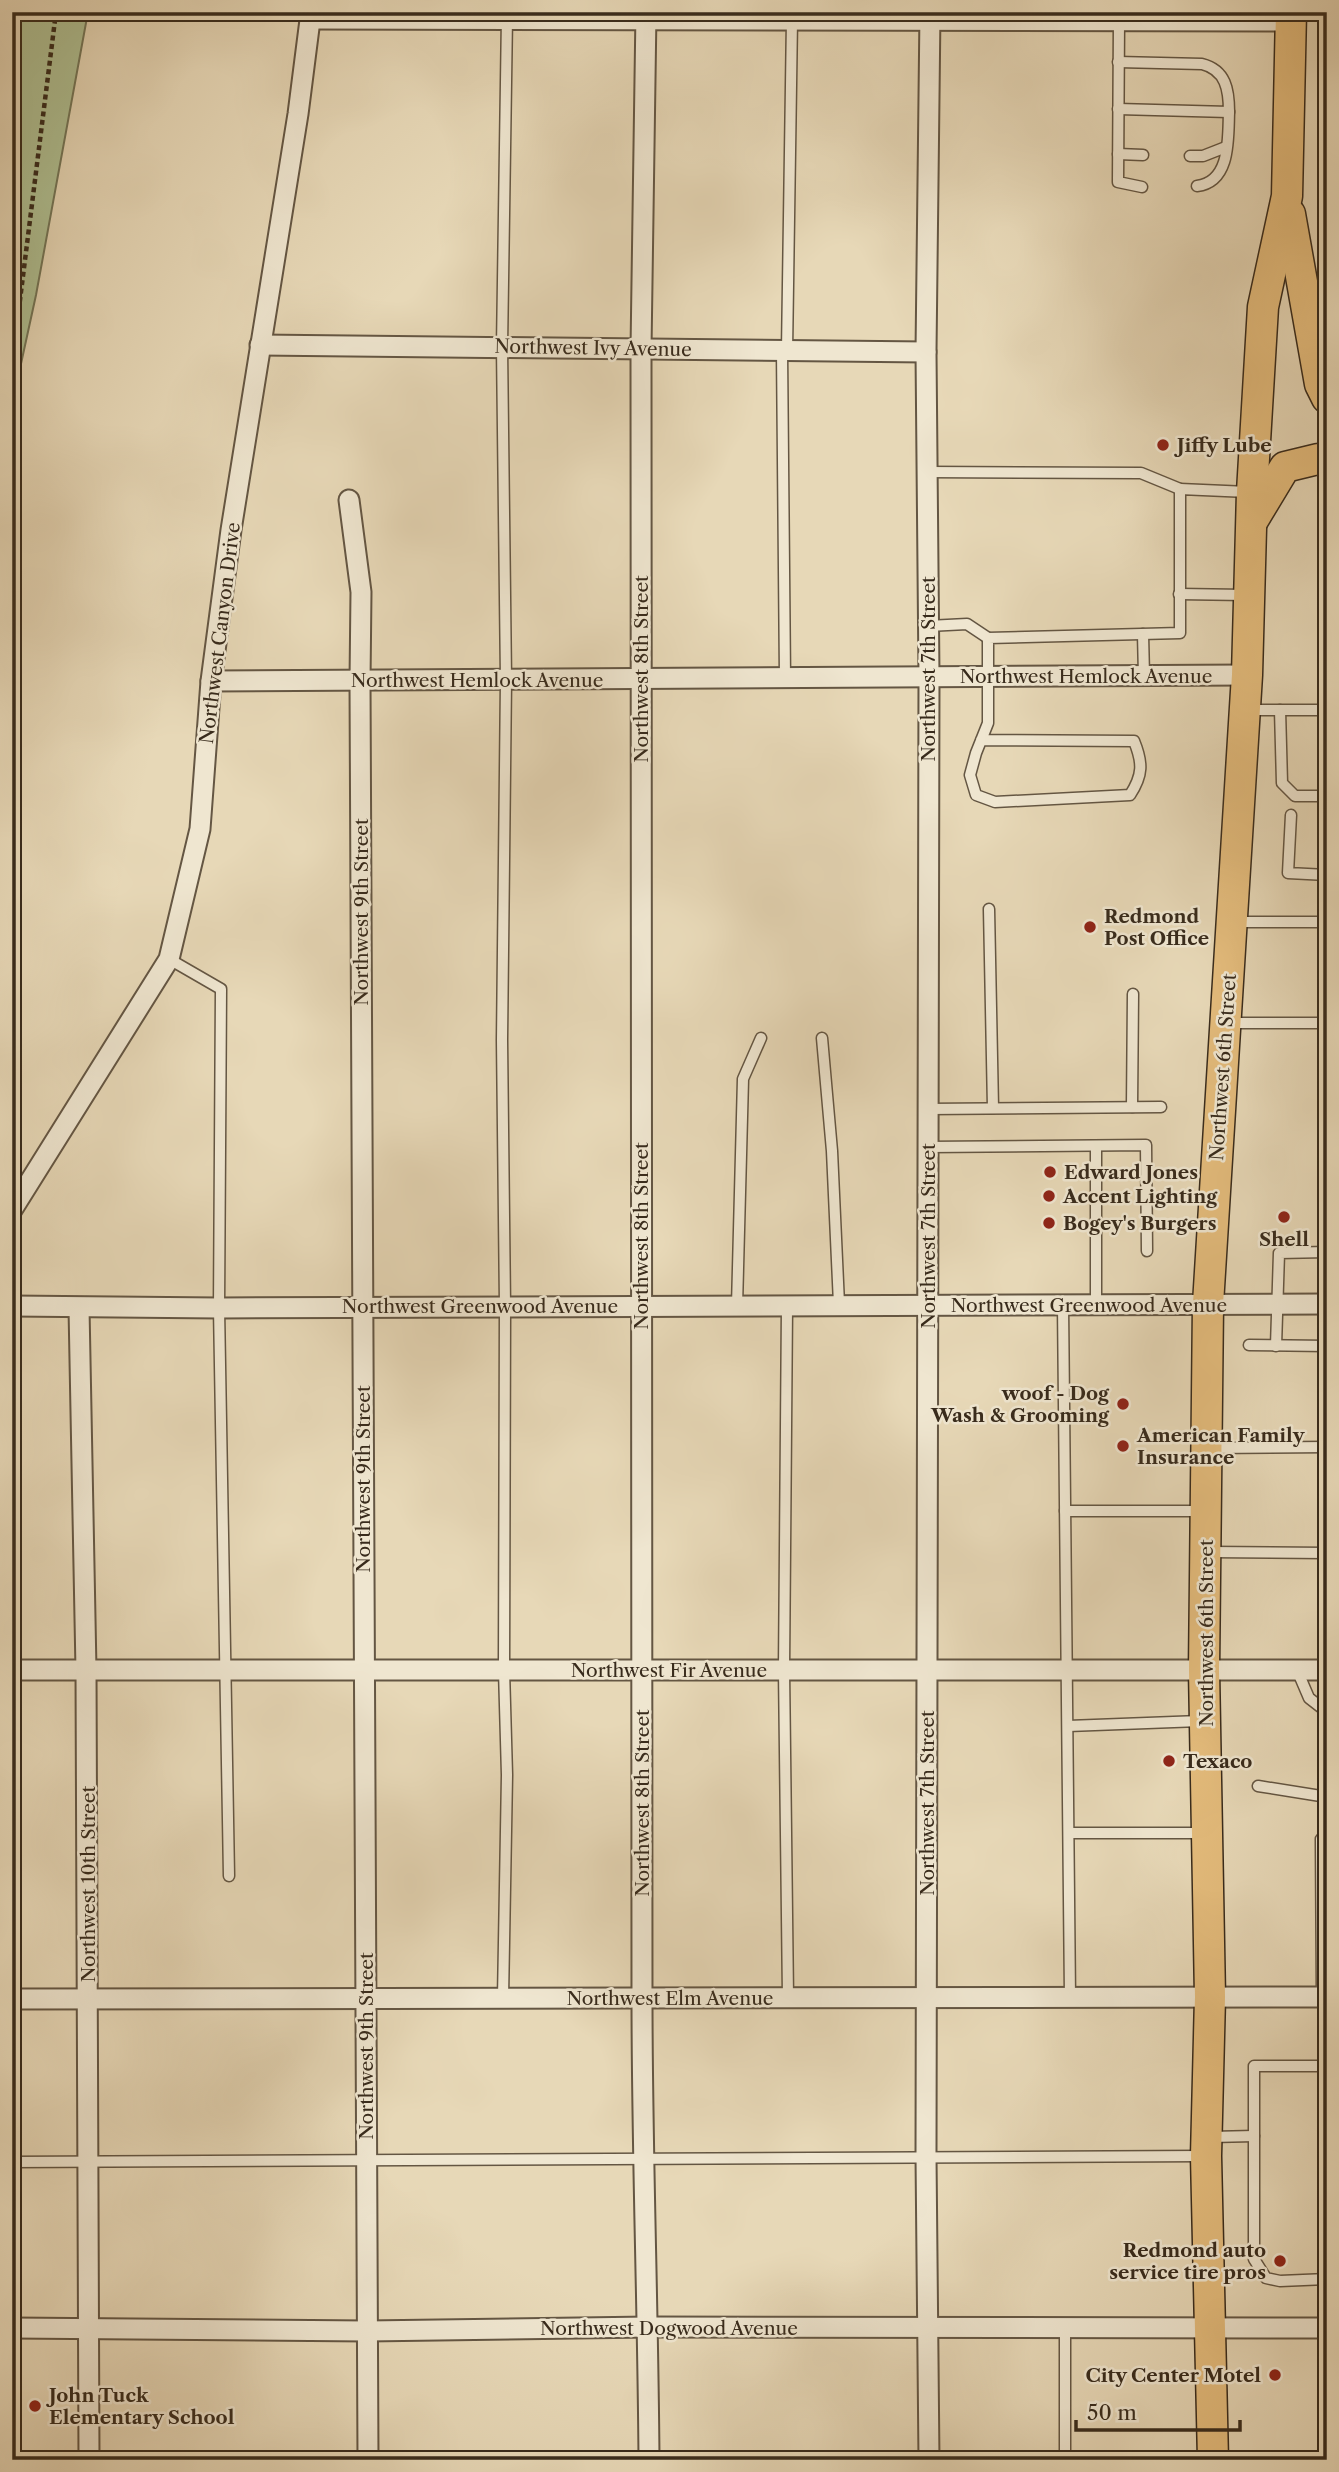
<svg xmlns="http://www.w3.org/2000/svg" width="1339" height="2472" font-family="'Libre Caslon Text',serif">
	<style>
		.green { fill: #afc093; stroke: #747658; stroke-width: 2 }
		.lines { fill: none; stroke-linecap: round; stroke-linejoin: round }
		.service-casing { stroke: #645643; stroke-width: 13 }
		.minor-casing { stroke: #645643; stroke-width: 23 }
		.primary-casing { stroke: #382b1c; stroke-width: 33 }
		.path { stroke: #382b1c; stroke-width: 4.5; stroke-dasharray: 5 3.5; stroke-linecap: butt }
		.service { stroke: #efe6d0; stroke-width: 10 }
		.minor { stroke: #efe6d0; stroke-width: 19 }
		.primary { stroke: #e4bc7c; stroke-width: 30 }
		.poi-dot { fill: #8f2418; stroke: #efe6d0; stroke-width: 2.5 }
		.labels { text-anchor: middle; dominant-baseline: central; stroke-width: 5; stroke-linejoin: round; paint-order: stroke }
		.street-label { font-size: 19px; fill: #382b1c; stroke: #efe6d0 }
		.poi-label { font-size: 19px; font-weight: bold; fill: #382b1c; stroke: #efe6d0; text-anchor: start }
	</style>
	<rect width="100%" height="100%" fill="#e7d8b7"/>
	<filter id="stains"><feTurbulence type="fractalNoise" baseFrequency=".00286" numOctaves="4"/><feColorMatrix values="0 0 0 0 .2 0 0 0 0 .09 0 0 0 0 .02 0 0 0 .5 -.17"/></filter>
	<radialGradient id="worn" r=".72"><stop offset=".6" stop-color="#630" stop-opacity="0"/><stop offset="1" stop-color="#630" stop-opacity=".3"/></radialGradient>
	<polygon class="green" points="12,12 88,12 36,295 12,405"/>
	<g class="lines">
		<defs>
			<g id="service">
				<polyline points="1119,21 1118,182 1142,187"/>
				<path d="M 1118,109 L 1229,112 C 1229,90 1226,70 1202,64 L 1118,62"/>
				<polyline points="1118,154 1143,155"/>
				<polyline points="1190,156 1203,156 1226,147"/>
				<path d="M 1197,186 C 1231,182 1228,138 1229,112"/>
				<polyline points="782,351 785,678"/>
				<polyline points="787,351 792,19"/>
				<polyline points="927,472 1141,473 1180,489"/>
				<polyline points="1179,594 1245,595"/>
				<polyline points="928,626 967,624 988,638"/>
				<polyline points="1143,634 1144,676"/>
				<polyline points="1249,710 1327,710"/>
				<polyline points="1280,710 1282,783 1295,796 1327,796"/>
				<path d="M 981,740 L 1134,741 C 1143,763 1143,775 1130,795 L 995,802 L 976,795 L 970,775 L 976,753 L 988,723 L 988,638 L 1180,633 L 1180,489 L 1248,492"/>
				<polyline points="1291,815 1288,873 1327,875"/>
				<polyline points="989,909 993,1108"/>
				<polyline points="1236,922 1327,922"/>
				<polyline points="169,959 221,989 219,1308 229,1876"/>
				<polyline points="1230,1023 1327,1023"/>
				<polyline points="822,1038 832,1151 839,1304"/>
				<polyline points="1132,1107 1133,994"/>
				<polyline points="928,1109 1161,1107"/>
				<polyline points="1096,1146 1096,1304"/>
				<polyline points="928,1147 1146,1145 1147,1251"/>
				<polyline points="1063,1305 1070,1997"/>
				<polyline points="737,1306 743,1079 761,1038"/>
				<polyline points="787,1306 784,1670 788,1997"/>
				<polyline points="1249,1345 1327,1346"/>
				<polyline points="1276,1346 1279,1253 1327,1252"/>
				<polyline points="1211,1448 1327,1447"/>
				<polyline points="1065,1511 1201,1511"/>
				<polyline points="1210,1552 1327,1553"/>
				<polyline points="1297,1670 1309,1698 1327,1712"/>
				<polyline points="1068,1726 1200,1721"/>
				<polyline points="1258,1786 1327,1797"/>
				<polyline points="1069,1833 1203,1833"/>
				<polyline points="1321,1839 1322,1997"/>
				<polyline points="503,1998 507,1775 504,1670 505,1306 502,1040 506,680 502,347 507,16"/>
				<polyline points="1327,2066 1254,2066 1254,2259 1266,2278 1280,2281 1327,2279"/>
				<polyline points="1211,2137 1254,2136"/>
				<polyline points="12,2162 1202,2156"/>
				<polyline points="1065,2328 1065,2460"/>
			</g>
			<g id="minor">
				<path d="M 646,12 L 641,349 L 642,1998 C 642,2152 648,2306 649,2460"/>
				<polyline points="310,19 1290,21"/>
				<polyline points="260,345 926,352"/>
				<polyline points="349,500 361,592 360,681 368,2460"/>
				<polyline points="211,681 1247,675"/>
				<polyline points="12,1210 169,959 200,829 211,681 231,530 298,114 311,12"/>
				<polyline points="12,1306 219,1308 1327,1304"/>
				<polyline points="79,1308 86,1670 89,2460"/>
				<polyline points="12,1670 1327,1670"/>
				<polyline points="12,1999 1327,1997"/>
				<polyline points="12,2328 367,2331 649,2327 1327,2328"/>
				<polyline points="929,2460 926,2156 929,677 926,352 930,12"/>
			</g>
			<g id="primary">
				<polyline points="1290,214 1320,384 1327,398"/>
				<polyline points="1253,520 1285,467 1318,459 1327,462"/>
				<polyline points="1213,2460 1206,2156 1210,1997 1204,1670 1208,1304 1247,675 1252,492 1263,307 1287,196 1291,12"/>
			</g>
		</defs>
		<use href="#service" class="service-casing"/>
		<use href="#minor" class="minor-casing"/>
		<use href="#primary" class="primary-casing"/>
		<polyline class="path" points="12,335 19,308 56,12"/>
		<use href="#service" class="service"/>
		<use href="#minor" class="minor"/>
		<use href="#primary" class="primary"/>
	</g>
	<g class="poi-dot">
		<circle cx="1163" cy="445" r="7"/>
		<circle cx="1090" cy="927" r="7"/>
		<circle cx="1050" cy="1172" r="7"/>
		<circle cx="1049" cy="1196" r="7"/>
		<circle cx="1284" cy="1217" r="7"/>
		<circle cx="1049" cy="1223" r="7"/>
		<circle cx="1123" cy="1404" r="7"/>
		<circle cx="1123" cy="1446" r="7"/>
		<circle cx="1169" cy="1761" r="7"/>
		<circle cx="1280" cy="2261" r="7"/>
		<circle cx="1275" cy="2375" r="7"/>
		<circle cx="35" cy="2406" r="7"/>
	</g>
	<g class="labels">
		<g class="street-label">
			<text transform="translate(593 348) rotate(1)">Northwest Ivy Avenue</text>
			<text transform="translate(220 633) rotate(-83)">Northwest Canyon Drive</text>
			<text transform="translate(641 669) rotate(-90)">Northwest 8th Street</text>
			<text transform="translate(928 669) rotate(-90)">Northwest 7th Street</text>
			<text x="1086" y="676">Northwest Hemlock Avenue</text>
			<text x="477" y="680">Northwest Hemlock Avenue</text>
			<text transform="translate(361 912) rotate(-90)">Northwest 9th Street</text>
			<text transform="translate(1223 1067) rotate(-86)">Northwest 6th Street</text>
			<text transform="translate(641 1236) rotate(-90)">Northwest 8th Street</text>
			<text transform="translate(928 1236) rotate(-90)">Northwest 7th Street</text>
			<text x="1089" y="1305">Northwest Greenwood Avenue</text>
			<text x="480" y="1306">Northwest Greenwood Avenue</text>
			<text transform="translate(363 1479) rotate(-90)">Northwest 9th Street</text>
			<text transform="translate(1206 1633) rotate(-90)">Northwest 6th Street</text>
			<text x="669" y="1670">Northwest Fir Avenue</text>
			<text transform="translate(642 1803) rotate(-90)">Northwest 8th Street</text>
			<text transform="translate(927 1803) rotate(-90)">Northwest 7th Street</text>
			<text transform="translate(88 1884) rotate(-90)">Northwest 10th Street</text>
			<text x="670" y="1998">Northwest Elm Avenue</text>
			<text transform="translate(366 2046) rotate(-90)">Northwest 9th Street</text>
			<text x="669" y="2328">Northwest Dogwood Avenue</text>
		</g>
		<g class="poi-label">
			<text x="1177" y="445">Jiffy Lube</text>
			<text x="1104" y="916">Redmond<tspan x="1104" dy="22">Post Office</tspan></text>
			<text x="1064" y="1172">Edward Jones</text>
			<text x="1063" y="1196">Accent Lighting</text>
			<text x="1063" y="1223">Bogey's Burgers</text>
			<text x="1284" y="1239" text-anchor="middle">Shell</text>
			<text x="1109" y="1393" text-anchor="end">woof - Dog<tspan x="1109" dy="22">Wash &amp; Grooming</tspan></text>
			<text x="1137" y="1435">American Family<tspan x="1137" dy="22">Insurance</tspan></text>
			<text x="1183" y="1761">Texaco</text>
			<text x="1266" y="2250" text-anchor="end">Redmond auto<tspan x="1266" dy="22">service tire pros</tspan></text>
			<text x="1261" y="2375" text-anchor="end">City Center Motel</text>
			<text x="49" y="2395">John Tuck<tspan x="49" dy="22">Elementary School</tspan></text>
		</g>
	</g>
	<rect width="1339" height="2472" fill="none" stroke="#e7d8b7" stroke-width="42"/>
	<rect x="14" y="14" width="1311" height="2444" fill="none" stroke="#382b1c" stroke-width="3.5"/>
	<rect x="21" y="21" width="1297" height="2430" fill="none" stroke="#382b1c" stroke-width="2"/>
	<path d="M1076 2420v10h164v-10" fill="none" stroke="#382b1c" stroke-width="3.5"/>
	<text x="1087" y="2420" font-size="21" fill="#382b1c" stroke="#efe6d0" stroke-width="5" paint-order="stroke">50 m</text>
	<rect width="100%" height="100%" filter="url(#stains)"/>
	<rect width="100%" height="100%" fill="url(#worn)"/>
</svg>
